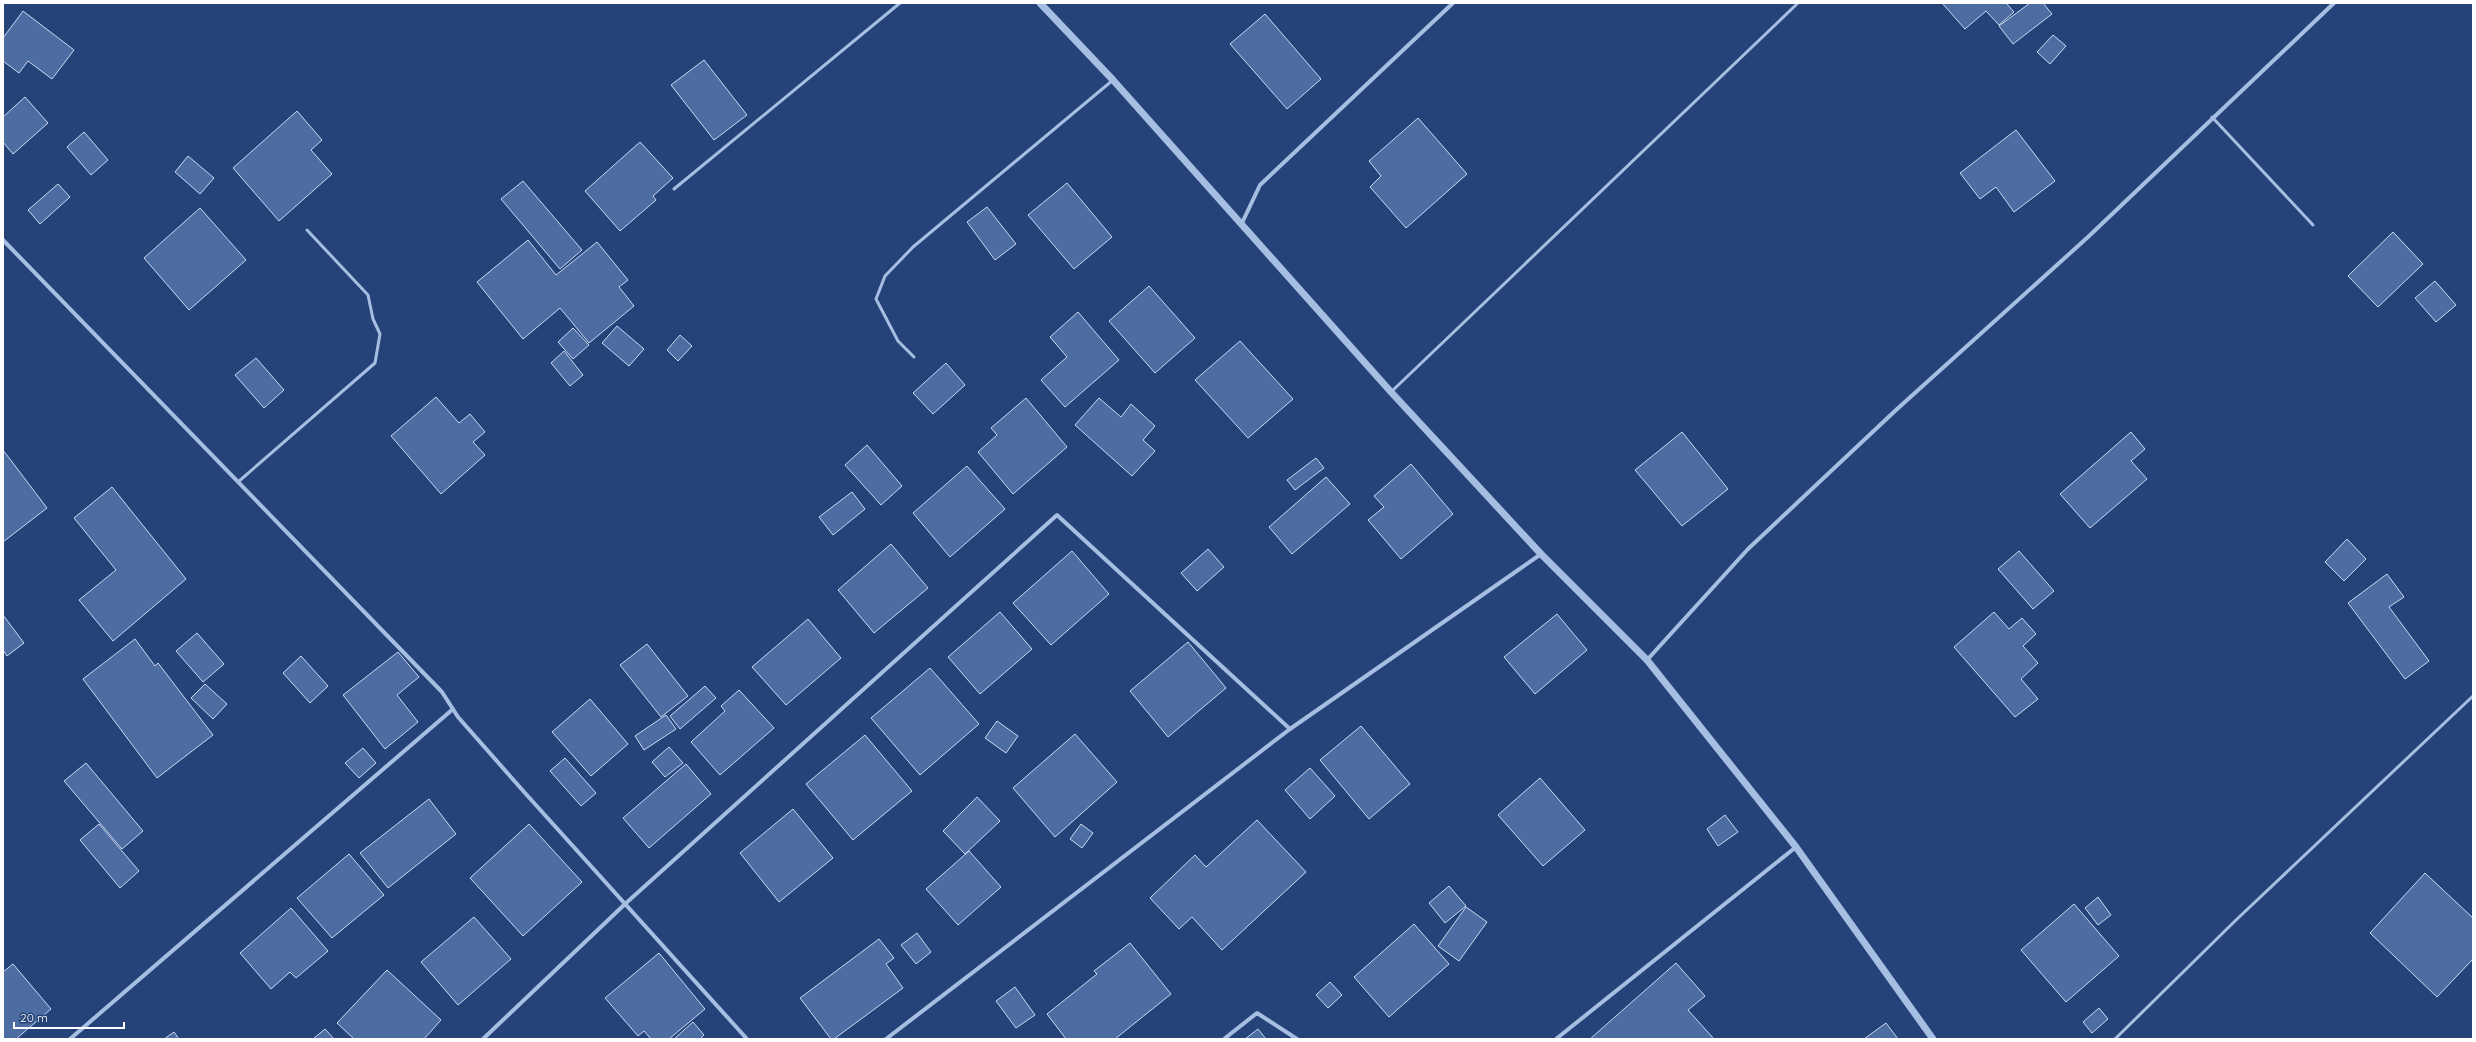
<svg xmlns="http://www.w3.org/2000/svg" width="2476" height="1042" font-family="Quicksand,sans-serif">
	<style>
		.building { fill: #4d6da2; stroke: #c9d9f3 }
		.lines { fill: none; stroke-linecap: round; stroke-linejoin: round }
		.service { stroke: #a7bee3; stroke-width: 3 }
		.minor { stroke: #a7bee3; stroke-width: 4 }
		.tertiary { stroke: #a7bee3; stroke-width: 7 }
	</style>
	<rect width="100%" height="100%" fill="#254378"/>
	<g class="building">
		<polygon points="1942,3 2006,3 2014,12 1999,25 1986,11 1965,29"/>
		<polygon points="2030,3 2043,3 2052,14 2013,44 1999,26"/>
		<polygon points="23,11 74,50 52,79 28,61 19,73 3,61 3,38"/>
		<polygon points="1265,14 1321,79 1287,109 1230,44"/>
		<polygon points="2053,35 2066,46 2050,64 2037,52"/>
		<polygon points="704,60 747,115 714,140 671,85"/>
		<polygon points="25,97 48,123 13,154 3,142 3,117"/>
		<polygon points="297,111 322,140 311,150 332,174 279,221 233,168"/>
		<polygon points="1418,118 1467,174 1406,228 1370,187 1381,176 1369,161"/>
		<polygon points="2016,130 2055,181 2014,212 1996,187 1980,199 1960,173"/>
		<polygon points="84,132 108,160 91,175 67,147"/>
		<polygon points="640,142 673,178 653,196 656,200 620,231 585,191"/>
		<polygon points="188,156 214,178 200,194 175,172"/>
		<polygon points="523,181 582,250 560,269 501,199"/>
		<polygon points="1067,183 1112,237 1074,269 1028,215"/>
		<polygon points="58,184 70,197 40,224 28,210"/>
		<polygon points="987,207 1016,244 995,260 967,222"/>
		<polygon points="200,208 246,260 189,310 144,258"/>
		<polygon points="2393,232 2423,264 2378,307 2348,276"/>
		<polygon points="528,240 556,275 597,242 628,280 619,287 634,306 589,343 560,308 523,339 477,282"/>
		<polygon points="2435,281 2456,305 2436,322 2415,298"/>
		<polygon points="1149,286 1195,338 1155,373 1109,321"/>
		<polygon points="1078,312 1119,360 1065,407 1041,380 1067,357 1050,337"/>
		<polygon points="617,326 644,349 629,366 602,343"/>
		<polygon points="573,328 589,345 573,359 558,342"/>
		<polygon points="680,335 692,346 678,361 667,350"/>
		<polygon points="1240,341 1293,399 1248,438 1195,380"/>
		<polygon points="564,351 583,375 570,386 551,363"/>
		<polygon points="256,358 284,390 264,408 235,375"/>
		<polygon points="946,363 965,385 933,414 913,393"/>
		<polygon points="436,397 459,423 470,414 485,432 473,442 485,455 441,494 391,436"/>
		<polygon points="1026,398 1067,447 1013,494 978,452 997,435 991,428"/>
		<polygon points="1099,398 1121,417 1131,404 1155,426 1143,440 1155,451 1132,476 1075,425"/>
		<polygon points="1682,432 1728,489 1682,526 1635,470"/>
		<polygon points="2131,432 2145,449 2131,461 2147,479 2090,528 2060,494"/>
		<polygon points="867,445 902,486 881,505 845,465"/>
		<polygon points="3,450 47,508 3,542"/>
		<polygon points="1316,458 1324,468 1295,490 1287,480"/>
		<polygon points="1411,464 1453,514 1401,559 1368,520 1384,507 1374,496"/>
		<polygon points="967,466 1005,509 950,557 913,513"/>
		<polygon points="1326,477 1350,504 1292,554 1269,527"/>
		<polygon points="112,487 186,579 113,641 79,600 116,570 74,518"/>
		<polygon points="852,492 865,509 833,535 819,517"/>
		<polygon points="2347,539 2366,559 2344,581 2325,562"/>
		<polygon points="891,544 928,588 874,633 838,590"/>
		<polygon points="1208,549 1224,567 1197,591 1181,573"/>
		<polygon points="1072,551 1109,594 1051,645 1013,603"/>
		<polygon points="2019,551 2054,591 2033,609 1998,569"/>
		<polygon points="2387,574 2404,597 2389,607 2429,661 2405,679 2348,603"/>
		<polygon points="1000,612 1032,649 980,694 948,657"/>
		<polygon points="1994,612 2009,629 2022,618 2036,634 2023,646 2038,663 2021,679 2038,699 2015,717 1954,647"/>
		<polygon points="1557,614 1587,650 1535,694 1504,657"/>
		<polygon points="3,615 24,643 7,656 3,650"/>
		<polygon points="808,619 841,658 786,705 752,667"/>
		<polygon points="197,633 224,664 203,682 176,651"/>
		<polygon points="135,639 155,666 158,663 213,735 157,778 83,679"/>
		<polygon points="1188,642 1226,688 1168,737 1130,691"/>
		<polygon points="647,644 688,696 661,717 620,665"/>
		<polygon points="398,652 419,677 397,695 418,722 385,749 343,695"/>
		<polygon points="301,656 328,686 310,703 283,673"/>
		<polygon points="930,668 979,724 920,775 871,718"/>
		<polygon points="205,684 227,704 213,719 191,698"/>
		<polygon points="705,686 716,698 680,729 670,716"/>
		<polygon points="739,690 774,728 720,775 691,742 725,711 721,706"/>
		<polygon points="590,699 628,744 591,776 552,732"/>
		<polygon points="666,715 676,729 644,750 635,736"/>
		<polygon points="997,721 1018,736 1006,753 985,738"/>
		<polygon points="1361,726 1410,784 1369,819 1320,760"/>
		<polygon points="1075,734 1117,782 1055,837 1013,788"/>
		<polygon points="865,735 912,791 853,840 806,784"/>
		<polygon points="669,747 683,763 665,777 652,762"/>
		<polygon points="363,748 376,763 359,778 345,763"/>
		<polygon points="565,758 596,793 581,806 550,771"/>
		<polygon points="86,763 143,831 122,849 64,781"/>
		<polygon points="686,764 711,794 649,848 623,818"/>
		<polygon points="1310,768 1335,796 1310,819 1285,790"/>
		<polygon points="1540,778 1585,830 1543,866 1498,815"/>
		<polygon points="977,797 1000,821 965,854 943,831"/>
		<polygon points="429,799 456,834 388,888 360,853"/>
		<polygon points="793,809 833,858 779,902 740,853"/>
		<polygon points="1725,815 1738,832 1718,846 1707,829"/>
		<polygon points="1257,820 1306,872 1222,950 1192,917 1179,929 1150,898 1195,855 1206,867"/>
		<polygon points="99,824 139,871 120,888 80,840"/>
		<polygon points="529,824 582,882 523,936 470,878"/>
		<polygon points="1081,824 1093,833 1082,848 1070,839"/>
		<polygon points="969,851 1001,887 958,925 926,889"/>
		<polygon points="349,854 384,895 332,938 297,898"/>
		<polygon points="2425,873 2473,918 2473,959 2437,997 2370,933"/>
		<polygon points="1449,886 1466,906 1445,923 1429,903"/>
		<polygon points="2098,897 2111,915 2098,925 2085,908"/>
		<polygon points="2074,904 2119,956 2066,1002 2021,950"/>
		<polygon points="1466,907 1487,922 1459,961 1438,946"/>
		<polygon points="291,908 328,951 296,978 290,972 271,989 240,953"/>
		<polygon points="474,917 511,959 458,1005 421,962"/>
		<polygon points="1414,924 1449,964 1389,1017 1354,977"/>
		<polygon points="917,933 931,952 916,964 901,945"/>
		<polygon points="879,939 894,958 886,964 903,988 834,1039 831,1039 800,998"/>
		<polygon points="1130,943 1171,994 1115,1039 1066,1039 1047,1014 1097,974 1094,971"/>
		<polygon points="659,953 705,1009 669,1039 651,1039 644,1031 638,1036 605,998"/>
		<polygon points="1676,963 1705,996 1688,1010 1714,1039 1590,1039"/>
		<polygon points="13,964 51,1009 16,1039 3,1039 3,972"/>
		<polygon points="387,970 441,1020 424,1039 354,1039 337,1023"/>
		<polygon points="1330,982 1342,995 1328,1008 1316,995"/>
		<polygon points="1015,987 1035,1015 1016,1028 996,1001"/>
		<polygon points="2099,1008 2108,1019 2092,1033 2083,1022"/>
		<polygon points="693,1022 704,1035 700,1039 674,1039"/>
		<polygon points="1886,1023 1898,1039 1864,1039"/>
		<polygon points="325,1029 334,1039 313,1039"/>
		<polygon points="1258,1029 1266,1039 1245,1039"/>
		<polygon points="174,1032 179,1039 164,1039"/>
	</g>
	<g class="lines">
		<g class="service">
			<polyline points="2212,117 2313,225"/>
			<polyline points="674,189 900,3"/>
			<polyline points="914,357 898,341 876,299 885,276 913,247 1113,80"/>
			<polyline points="1391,392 1798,3"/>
			<polyline points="238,482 375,363 380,334 373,319 368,295 307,230"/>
			<polyline points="2115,1039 2235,921 2473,696"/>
		</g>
		<g class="minor">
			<polyline points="1242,223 1260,185 1453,3"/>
			<polyline points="3,240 442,692 458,717 525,793 747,1039"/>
			<polyline points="1647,660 1748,549 1896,410 2088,237 2334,3"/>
			<polyline points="70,1039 453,709"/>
			<polyline points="483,1039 625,904 1057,515 1290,729"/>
			<polyline points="886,1039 1290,729 1541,554"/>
			<polyline points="1224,1039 1257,1013 1297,1039"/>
			<polyline points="1556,1039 1796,847"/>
		</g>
		<polyline class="tertiary" points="1040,3 1113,80 1391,392 1541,554 1647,660 1796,847 1933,1039"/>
	</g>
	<rect width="2476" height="1042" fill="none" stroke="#ffffff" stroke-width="8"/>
	<path d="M14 1022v6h110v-6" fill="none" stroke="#ffffff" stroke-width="2"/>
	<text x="20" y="1022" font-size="12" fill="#ffffff" stroke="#254378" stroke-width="3" paint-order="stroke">20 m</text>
</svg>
